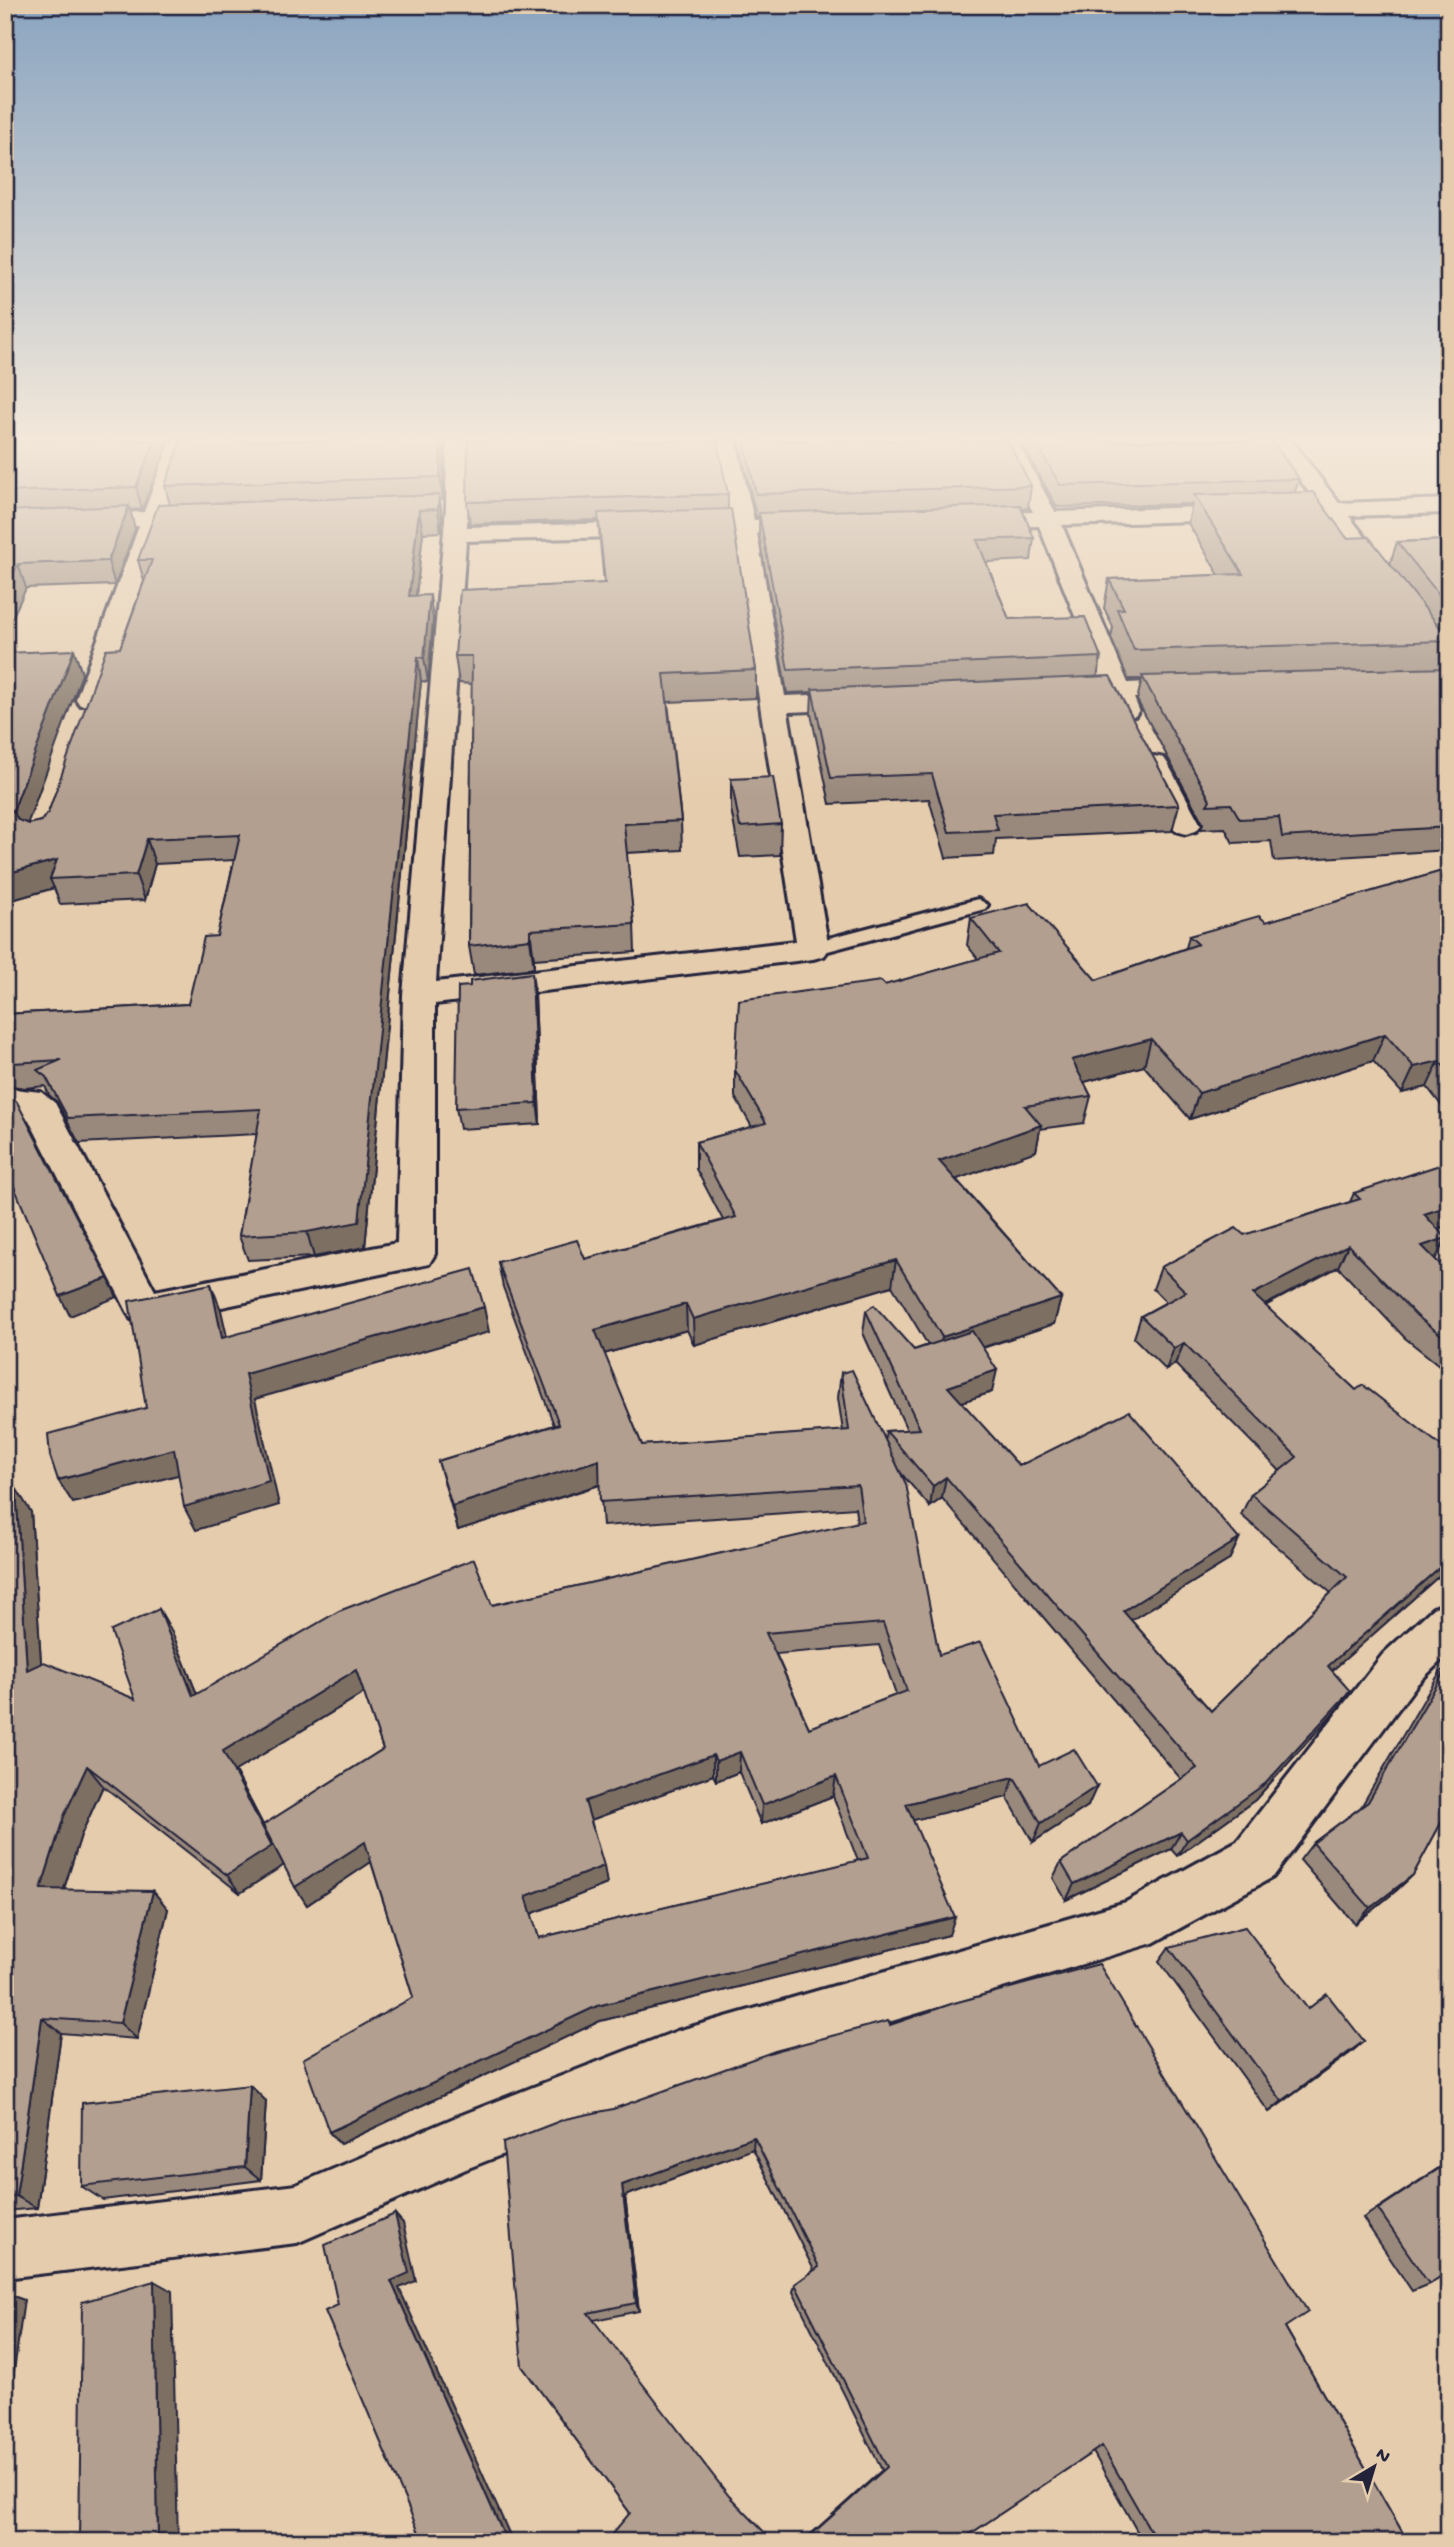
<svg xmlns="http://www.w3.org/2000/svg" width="1454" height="2547" font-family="'Gochi Hand',sans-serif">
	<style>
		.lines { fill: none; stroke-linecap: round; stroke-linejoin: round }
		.lane-casing { stroke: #22223b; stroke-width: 6 }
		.street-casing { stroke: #22223b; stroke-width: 6 }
		.lane { fill: #e5ccad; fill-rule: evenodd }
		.street { fill: #e5ccad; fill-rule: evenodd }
		.wall { fill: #99897b; stroke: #22223b; stroke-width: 2; fill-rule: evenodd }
		.shaded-wall { fill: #7d6f64; stroke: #22223b; stroke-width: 2 }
		.building { fill: #b29f8f; stroke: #22223b; stroke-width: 2; fill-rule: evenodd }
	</style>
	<rect width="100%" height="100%" fill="#e5ccad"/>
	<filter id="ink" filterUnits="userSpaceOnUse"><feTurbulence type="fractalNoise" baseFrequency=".0143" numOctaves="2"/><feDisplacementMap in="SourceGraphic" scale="14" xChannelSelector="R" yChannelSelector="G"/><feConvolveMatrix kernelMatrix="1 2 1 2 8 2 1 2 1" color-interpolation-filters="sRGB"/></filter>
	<g filter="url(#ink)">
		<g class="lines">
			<defs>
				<polygon id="lane" points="978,899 988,905 985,909 813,955 803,949 806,944"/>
				<g id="street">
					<polygon points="170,441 192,441 167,511 206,509 217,516 206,523 163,525 102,699 98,705 80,705 76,699 139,526 5,531 5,517 144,512"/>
					<path d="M 447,441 L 469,441 L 467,527 L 731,520 L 715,441 L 736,441 L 754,520 L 818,520 L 821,525 L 818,530 L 810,532 L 757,533 L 785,696 L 863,693 L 872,695 L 876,701 L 872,707 L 863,709 L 788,712 L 829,949 L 824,956 L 813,959 L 435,1004 L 435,1254 L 429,1264 L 145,1323 L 131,1319 L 29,1120 L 21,1113 L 5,1112 L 5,1088 L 41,1092 L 55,1103 L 155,1291 L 397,1243 L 403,995 L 446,508 ZM 734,534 L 796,941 L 436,982 L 466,541 Z"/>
					<polygon points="997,441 1017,441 1055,512 1317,503 1271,441 1292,441 1339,503 1449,499 1449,513 1349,516 1449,645 1449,671 1440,668 1327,517 1062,525 1128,683 1191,680 1200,682 1204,688 1200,694 1134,698 1139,710 1135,716 1117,716 1108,699 1057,699 1053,693 1057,687 1102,684 1039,526 975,528 964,521 975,514 1033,512"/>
					<polygon points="1154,756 1164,758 1168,764 1201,825 1196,831 1186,834 1176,831 1171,825 1140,764 1144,758"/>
					<polygon points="1449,1602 1449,1653 1417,1684 1273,1877 1153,1943 677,2085 466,2169 297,2243 5,2278 5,2220 296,2185 454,2118 677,2031 1126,1902 1237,1841 1383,1654 1433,1608"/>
				</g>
			</defs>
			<use href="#lane" class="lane-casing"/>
			<use href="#street" class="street-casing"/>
			<use href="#lane" class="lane"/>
			<use href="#street" class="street"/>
		</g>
		<g class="wall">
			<polygon points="5,441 170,441 142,509 130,510 135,529 115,585 26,588 5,633"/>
			<polygon points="181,441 447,441 444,441 443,499 440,500 442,518 441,532 423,533 416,596 433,619 428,682 421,681 365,1247 314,1257 248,1260 239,1236 257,1134 79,1143 57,1102 49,1095 45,1086 25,1088 5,1085 5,1014 188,1004 217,936 234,860 155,864 145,900 60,904 54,888 5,902 74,650 82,674 27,823 29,824 41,821 48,813 120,648 144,581 138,560 170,505 165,486"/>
			<polygon points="739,441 1008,441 1031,486 1028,508 1021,509 1034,538 1031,560 986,562 1009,619 1101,657 1097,677 1179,805 1172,831 996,839 994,855 946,858 929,799 830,804 811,714 812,692 787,693 759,535 759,516 756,516"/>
			<polygon points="1020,441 1272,441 1299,479 1295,492 1347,538 1390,564 1397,542 1449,540 1449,646 1441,668 1449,668 1449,850 1274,861 1271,841 1233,843 1225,828 1201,829 1203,823 1137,700 1142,679 1128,679 1111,638 1113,627 1104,608 1109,579 1219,575 1188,523 1192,504 1057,507"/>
			<polygon points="728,494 728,510 756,670 756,698 668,702 681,821 682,850 626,853 634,924 635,952 534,959 534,968 474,975 469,946 472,684 459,683 455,656 604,583 598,520 470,524 467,502"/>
			<polygon points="731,779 781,824 780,855 740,857 731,809"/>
			<path d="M 1449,869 L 1449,1115 L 1427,1087 L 1402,1093 L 1373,1061 L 1190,1119 L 1144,1066 L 1084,1082 L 1091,1096 L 1084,1123 L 1040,1129 L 1036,1151 L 956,1179 L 1061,1298 L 1054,1324 L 983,1348 L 992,1392 L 961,1402 L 1019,1466 L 1239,1539 L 1229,1560 L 1131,1620 L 1211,1711 L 1331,1593 L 1241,1515 L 1251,1494 L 1280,1471 L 1175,1364 L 1166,1370 L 1134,1338 L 1141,1316 L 1166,1302 L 1153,1289 L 1161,1267 L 1244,1235 L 1350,1202 L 1354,1193 L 1449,1225 L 1438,1228 L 1435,1259 L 1449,1273 L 1449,1373 L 1405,1338 L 1338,1267 L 1265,1306 L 1356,1390 L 1449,1452 L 1449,1567 L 1332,1670 L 1337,1709 L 1255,1800 L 1177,1856 L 1171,1849 L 1066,1900 L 1053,1878 L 1061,1862 L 1181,1779 L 942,1498 L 930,1507 L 900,1472 L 939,1655 L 1039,1766 L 1088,1806 L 1033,1842 L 1007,1797 L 913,1820 L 949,1935 L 600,2021 L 340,2144 L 329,2132 L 413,1997 L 371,1862 L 307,1905 L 284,1865 L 240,1893 L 103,1786 L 81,1835 L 64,1889 L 168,1909 L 137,2039 L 61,2033 L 37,2208 L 5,2211 L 5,2021 L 8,2011 L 5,2011 L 5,1491 L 31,1512 L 41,1663 L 135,1699 L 159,1609 L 172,1632 L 197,1694 L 492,1605 L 857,1523 L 855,1508 L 603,1526 L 600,1485 L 458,1530 L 438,1461 L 554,1425 L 503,1287 L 498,1262 L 585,1259 L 723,1220 L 696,1169 L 696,1142 L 752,1127 L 735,1097 L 735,1070 L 885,985 L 978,959 L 967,945 L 971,918 L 1096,980 L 1186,948 L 1189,936 L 1266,922 ZM 892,1286 L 928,1345 L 914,1350 L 866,1311 L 863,1333 L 907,1430 L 886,1431 L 885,1440 L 841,1373 L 838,1398 L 843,1431 L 642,1445 L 604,1354 L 687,1330 L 694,1345 ZM 879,1645 L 896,1695 L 809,1728 L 776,1654 ZM 364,1693 L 383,1749 L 263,1825 L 235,1771 ZM 739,1772 L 761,1824 L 833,1796 L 858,1861 L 539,1938 L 531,1914 L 607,1884 L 591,1820 L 713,1775 L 716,1781 Z"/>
			<polygon points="535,994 540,1124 460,1129 456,1108"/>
			<polygon points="1449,1662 1449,1808 1413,1875 1397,1890 1355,1924 1300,1860 1313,1843 1361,1807 1437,1677"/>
			<polygon points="1169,1947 1308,2009 1364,2041 1350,2053 1269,2112 1159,1961"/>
			<polygon points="890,2025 1285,2327 1408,2542 1143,2542 1093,2452 958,2542 802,2542 882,2470 793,2292 795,2284 814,2270 753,2149 625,2196 639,2311 594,2320 630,2513 522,2366 613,2109"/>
			<polygon points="266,2101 261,2180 103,2200 81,2186"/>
			<polygon points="1449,2161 1449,2271 1429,2284 1412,2291 1363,2218"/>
		</g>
		<g class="shaded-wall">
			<polygon points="155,441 170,441 142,509 136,487"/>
			<polygon points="441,441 447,441 444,441 443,499 440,477"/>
			<polygon points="439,495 442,518 441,532 438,509"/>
			<polygon points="129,506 135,529 115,585 108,561"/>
			<polygon points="419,510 423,533 413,620 409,596"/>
			<polygon points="18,564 26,588 5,633 5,591"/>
			<polygon points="430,595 433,619 428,682 424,658"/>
			<polygon points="74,650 82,674 23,836 13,811"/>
			<polygon points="418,657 421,681 365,1247 314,1257 307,1232"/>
			<polygon points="147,839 155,864 145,900 136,875"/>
			<polygon points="57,860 50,879 54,888 5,902 5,874"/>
			<polygon points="530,930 534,959 534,968 530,939"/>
			<polygon points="532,973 535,994 540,1124 537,1103"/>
			<polygon points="1385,1034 1373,1061 1190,1119 1199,1093"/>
			<polygon points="1151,1039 1144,1066 1066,1087 1072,1060"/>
			<polygon points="1439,1061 1427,1087 1402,1093 1414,1067"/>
			<polygon points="1041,1125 1036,1151 935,1187 939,1161"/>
			<polygon points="1449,1206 1449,1225 1413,1237 1424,1214"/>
			<polygon points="1446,1238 1435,1260 1422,1246"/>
			<polygon points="1348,1245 1338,1267 1244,1316 1253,1294"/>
			<polygon points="896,1260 892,1286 694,1345 693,1319"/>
			<polygon points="108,1278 117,1297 70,1316 60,1296"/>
			<polygon points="211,1284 221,1310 233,1363 222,1338"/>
			<polygon points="1061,1298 1054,1324 938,1362 942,1337"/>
			<polygon points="686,1304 687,1330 597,1356 595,1330"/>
			<polygon points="484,1307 489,1332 255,1399 279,1505 196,1530 184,1507 245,1374"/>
			<polygon points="1184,1343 1175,1364 1166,1370 1174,1348"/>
			<polygon points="997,1370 992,1392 944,1408 948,1387"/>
			<polygon points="174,1449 185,1473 73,1503 58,1480"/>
			<polygon points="599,1460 601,1484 458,1530 452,1506"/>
			<polygon points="946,1477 942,1498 930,1507 933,1486"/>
			<polygon points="16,1488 31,1512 43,1691 27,1670"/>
			<polygon points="1239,1539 1229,1560 1115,1630 1123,1611"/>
			<polygon points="1449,1559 1449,1567 1316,1685 1328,1666"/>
			<polygon points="159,1609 172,1632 206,1717 193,1696"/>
			<polygon points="356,1670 365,1692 235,1771 284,1865 240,1893 227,1875 223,1751"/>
			<polygon points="1350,1691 1337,1709 1255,1800 1177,1856 1187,1840"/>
			<polygon points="740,1752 739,1772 716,1781 716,1761"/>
			<polygon points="713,1755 713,1775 588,1821 585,1801"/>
			<polygon points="87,1766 103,1786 81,1835 58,1907 41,1889 64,1816"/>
			<polygon points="836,1776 833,1796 761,1824 762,1805"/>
			<polygon points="1014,1777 1007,1797 902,1823 906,1804"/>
			<polygon points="1097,1786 1088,1806 1033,1842 1041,1823"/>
			<polygon points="1181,1832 1171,1849 1066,1900 1074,1884"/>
			<polygon points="365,1842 374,1860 307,1905 295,1887"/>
			<polygon points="604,1866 607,1884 531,1914 526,1896"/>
			<polygon points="1413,1875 1397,1890 1355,1924 1370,1908"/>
			<polygon points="153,1891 168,1909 137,2039 120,2023"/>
			<polygon points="955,1917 949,1935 600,2021 340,2144 329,2132 597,2006"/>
			<polygon points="42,2018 61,2033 37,2208 16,2196"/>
			<polygon points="1364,2041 1350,2053 1269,2112 1282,2101"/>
			<polygon points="250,2085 266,2101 261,2180 245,2167"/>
			<polygon points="754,2137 753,2149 625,2196 639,2311 636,2303 622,2185"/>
			<polygon points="395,2214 403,2223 416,2281 399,2288 513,2542 507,2542 391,2281"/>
			<polygon points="154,2281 172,2291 178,2542 158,2542"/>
			<polygon points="5,2293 24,2300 5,2435"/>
		</g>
		<g class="building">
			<polygon points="5,441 155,441 136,487 5,492"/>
			<polygon points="181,441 441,441 440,477 165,486"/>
			<polygon points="468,441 717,441 728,494 467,502"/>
			<polygon points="744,441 1008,441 1031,486 756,494"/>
			<polygon points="1035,441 1272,441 1299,479 1060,485"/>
			<polygon points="1313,492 1347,538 1369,537 1449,639 1449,641 1134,650 1117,609 1124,609 1109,579 1243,574 1194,495"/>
			<polygon points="439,495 438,509 419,510 409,596 430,595 424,658 418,657 359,1222 307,1232 239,1236 261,1109 68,1118 46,1077 37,1070 61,1060 13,1063 5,1062 5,1014 188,1004 204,937 217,936 240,835 147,839 136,875 50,879 57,860 5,874 5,653 74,650 13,811 18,820 29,824 41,821 48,813 106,649 120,648 152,560 138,560 158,505"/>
			<polygon points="1020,505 1034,538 977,540 1009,619 1085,617 1101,657 788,670 759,513"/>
			<polygon points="129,506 108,561 18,564 5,591 5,511"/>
			<polygon points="731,509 756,670 664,674 681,821 624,824 634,924 530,930 530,939 469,946 472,656 455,656 460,590 605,583 598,513"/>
			<polygon points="1449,540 1449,607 1397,542"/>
			<polygon points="1449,668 1449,827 1282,837 1279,817 1240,819 1231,804 1207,805 1210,800 1142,676"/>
			<polygon points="1110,676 1179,805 993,814 998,830 949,832 932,774 831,778 812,689"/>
			<polygon points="773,777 781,824 740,827 731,779"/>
			<path d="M 1449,869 L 1449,1072 L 1439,1061 L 1414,1067 L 1385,1034 L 1199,1093 L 1151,1039 L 1072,1060 L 1091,1096 L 1025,1106 L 1041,1125 L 939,1161 L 1061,1298 L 942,1337 L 896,1260 L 693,1319 L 686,1304 L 595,1330 L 642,1445 L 849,1430 L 841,1373 L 852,1370 L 906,1484 L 939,1655 L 981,1642 L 1039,1766 L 1074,1749 L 1097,1786 L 1041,1823 L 1014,1777 L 906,1804 L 955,1917 L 597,2006 L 329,2132 L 303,2059 L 413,1997 L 365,1842 L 295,1887 L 263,1825 L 383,1749 L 356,1670 L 223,1751 L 272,1846 L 227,1875 L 87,1766 L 64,1816 L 41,1889 L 153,1891 L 120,2023 L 42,2018 L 16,2196 L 5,2198 L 5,2021 L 12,1997 L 5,1996 L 5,1491 L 16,1488 L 27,1670 L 44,1662 L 135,1699 L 111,1631 L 159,1609 L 193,1696 L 339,1611 L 474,1559 L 492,1605 L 863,1521 L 858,1485 L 600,1502 L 599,1460 L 452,1506 L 438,1461 L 559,1424 L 498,1262 L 577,1240 L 585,1259 L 736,1217 L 696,1142 L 766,1123 L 735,1070 L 739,1000 L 881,981 L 885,985 L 999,953 L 971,918 L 1029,903 L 1096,980 L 1198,944 L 1189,936 L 1259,916 L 1266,922 ZM 883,1623 L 907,1691 L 809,1728 L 766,1633 ZM 740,1752 L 762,1805 L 836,1776 L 868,1858 L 539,1938 L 526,1896 L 604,1866 L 585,1801 L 713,1755 L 716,1761 Z"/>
			<polygon points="532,973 537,1103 456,1108 458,987 470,986 470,981"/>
			<polygon points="5,1095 10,1095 17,1102 108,1278 60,1296 5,1165"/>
			<polygon points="1449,1162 1449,1206 1424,1214 1446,1238 1422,1246 1449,1273 1449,1341 1417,1316 1348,1245 1253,1294 1356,1390 1363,1385 1449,1452 1449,1559 1328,1666 1350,1691 1266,1783 1187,1840 1181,1832 1074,1884 1061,1862 1197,1768 946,1477 933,1486 886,1431 920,1429 866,1311 874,1305 914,1350 972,1331 997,1370 948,1387 1019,1466 1129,1411 1239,1539 1123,1611 1211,1711 1347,1577 1251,1494 1297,1457 1184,1343 1174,1348 1141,1316 1186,1292 1161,1267 1236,1228 1244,1235 1360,1199 1354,1193"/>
			<polygon points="473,1269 484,1307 245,1374 269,1481 184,1507 174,1449 58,1480 50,1456 48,1434 146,1408 129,1301 211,1284 222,1338"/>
			<polygon points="1449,1664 1449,1808 1413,1875 1370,1908 1313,1843 1368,1802"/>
			<polygon points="1245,1927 1308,2009 1327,1994 1364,2041 1282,2101 1169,1947"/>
			<polygon points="1099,1964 1308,2312 1285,2327 1408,2542 1157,2542 1102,2446 958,2542 803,2542 887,2467 795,2284 819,2267 754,2137 622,2185 636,2303 588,2313 729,2496 774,2542 605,2542 630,2513 522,2366 503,2143 565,2119 613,2109 775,2051 888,2021 890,2025 954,2003"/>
			<polygon points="250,2085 245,2167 81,2186 82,2103"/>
			<polygon points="1449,2162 1449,2271 1429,2284 1378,2209"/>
			<polygon points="395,2214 409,2273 391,2281 507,2542 423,2542 325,2311 338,2305 325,2245"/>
			<polygon points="154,2281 158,2542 79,2542 82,2302"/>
		</g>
	</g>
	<linearGradient id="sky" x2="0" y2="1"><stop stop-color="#8aa4c0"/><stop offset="0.55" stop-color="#f3e8da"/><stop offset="1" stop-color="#f3e8da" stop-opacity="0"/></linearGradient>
	<rect width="1454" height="797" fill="url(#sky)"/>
	<rect width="1454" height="2547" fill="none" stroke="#e5ccad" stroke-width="28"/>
	<rect x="14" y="14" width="1426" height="2519" fill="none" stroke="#22223b" stroke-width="2.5" filter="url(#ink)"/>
	<g transform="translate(1374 2467) rotate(38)" stroke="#e5ccad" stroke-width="5" paint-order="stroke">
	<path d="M0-5L12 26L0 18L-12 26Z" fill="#22223b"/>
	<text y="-10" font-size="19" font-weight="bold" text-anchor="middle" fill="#22223b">N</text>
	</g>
</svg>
